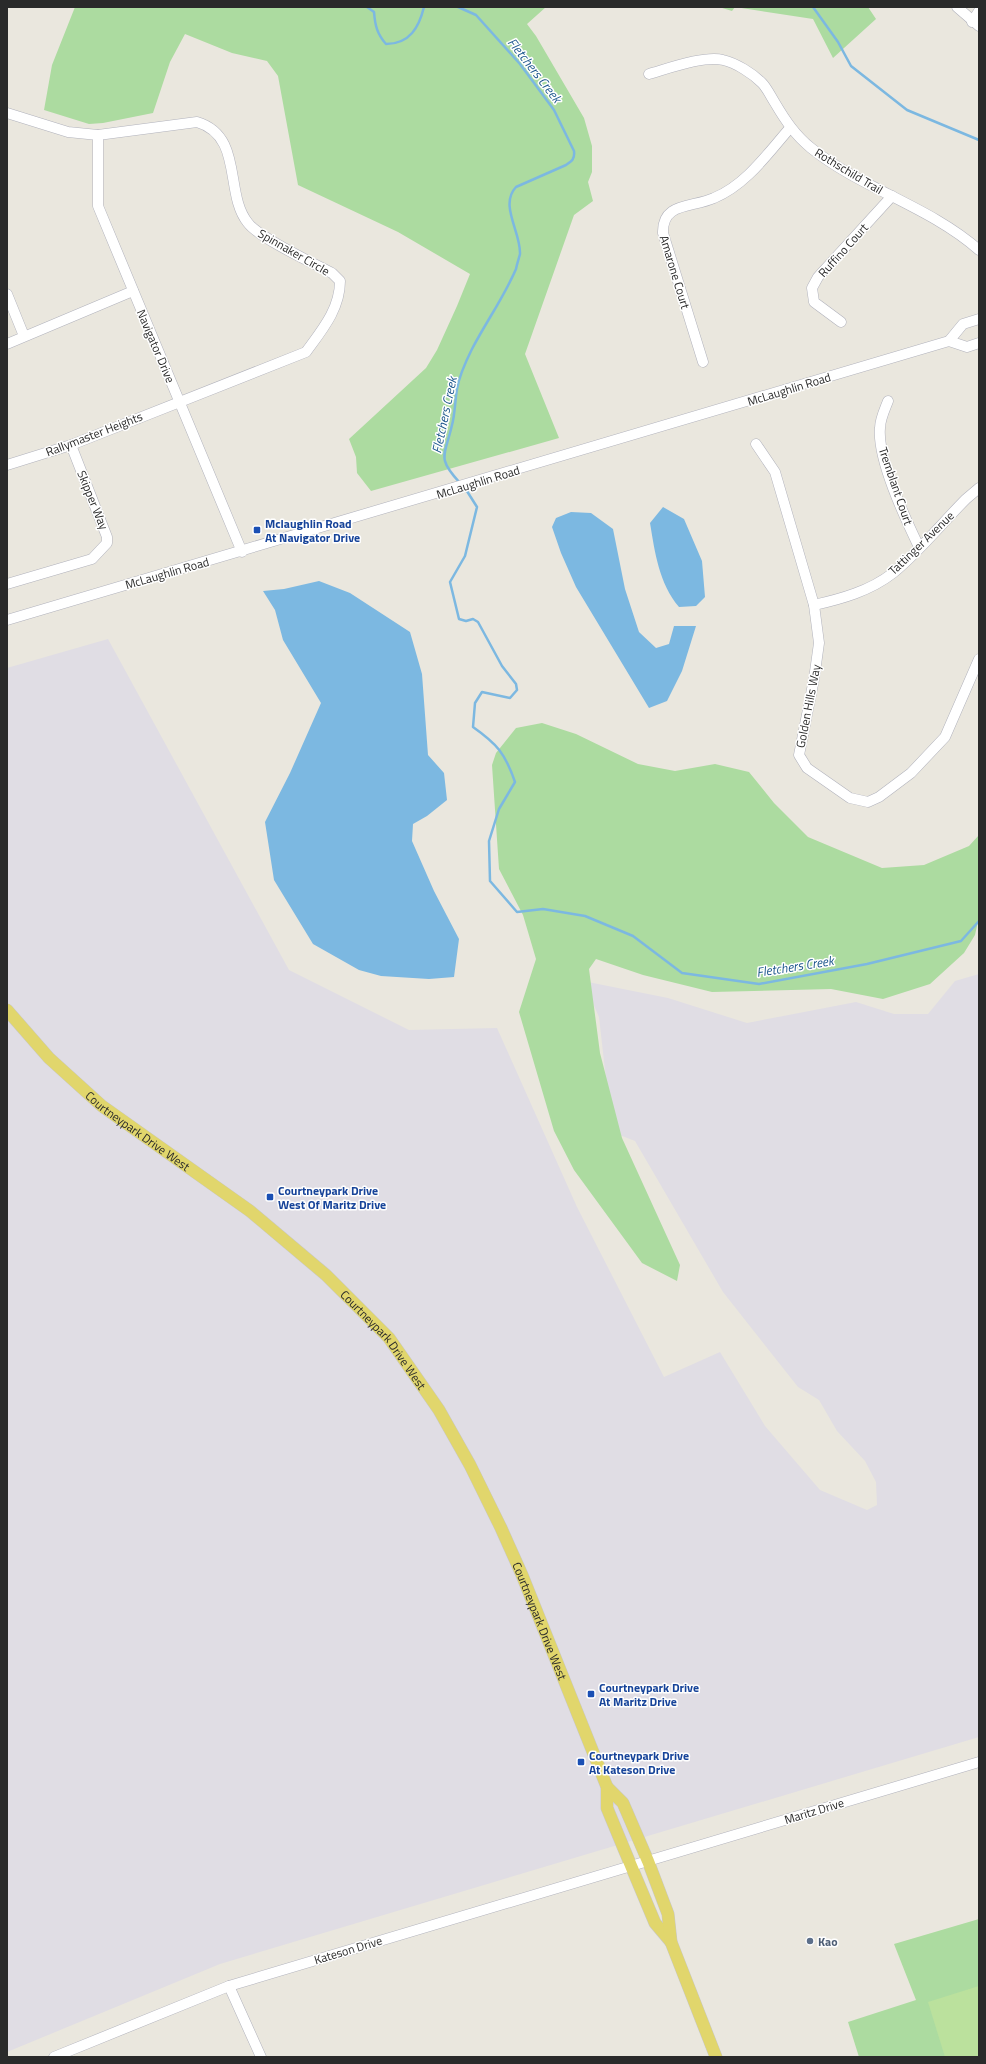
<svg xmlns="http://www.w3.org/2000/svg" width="986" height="2064" font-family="'Titillium Web',sans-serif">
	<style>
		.industrial { fill: #e0dde4 }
		.green { fill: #acdba0 }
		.pitch { fill: #bbe19d }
		.water { fill: #7cb8e1 }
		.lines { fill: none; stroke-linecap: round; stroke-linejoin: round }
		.stream { stroke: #7cb8e1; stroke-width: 2.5 }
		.minor-casing { stroke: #b1b2bc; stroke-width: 11 }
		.major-casing { stroke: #c8c8c8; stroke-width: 13 }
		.minor { stroke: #fff; stroke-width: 10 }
		.major { stroke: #e1d66c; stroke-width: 12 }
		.transit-dot { fill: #1a4fb4; stroke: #fff; stroke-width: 1.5 }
		.service-dot { fill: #5c6f8a; stroke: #fff; stroke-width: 1.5 }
		.labels { text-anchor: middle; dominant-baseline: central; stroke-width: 3; stroke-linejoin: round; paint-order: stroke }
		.street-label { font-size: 12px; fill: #2a2a2a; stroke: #fff }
		.transit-label { font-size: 12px; font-weight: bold; fill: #164399; stroke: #fff; text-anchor: start }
		.service-label { font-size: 12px; font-weight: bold; fill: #4e5e75; stroke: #fff; text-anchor: start }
		.water-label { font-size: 13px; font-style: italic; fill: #1c568c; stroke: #fff }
	</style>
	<rect width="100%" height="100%" fill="#eae7de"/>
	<polygon class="industrial" points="108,639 289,970 409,1030 497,1028 577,1207 664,1377 720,1352 765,1426 820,1490 867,1510 877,1505 876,1482 865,1461 837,1431 819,1400 798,1387 723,1292 635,1141 612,1132 599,1017 583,981 668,998 747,1023 856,1002 894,1014 928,1014 955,981 979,974 979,1737 220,1964 7,2052 7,668"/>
	<g class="green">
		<polygon points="75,7 546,7 527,24 536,36 584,118 592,146 592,172 588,182 593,201 574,215 525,354 559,438 371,491 357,473 356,457 349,439 426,368 437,350 457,306 470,274 398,232 298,185 278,76 267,61 232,53 185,34 170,62 153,113 103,123 89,124 44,110 52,65"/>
		<polygon points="719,7 868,7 876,19 833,58 813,19 735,7 732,11"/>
		<polygon points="542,723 576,734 638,764 675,771 715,764 749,772 774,803 808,837 882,868 924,865 969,846 979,835 979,917 975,935 964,953 930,984 883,999 831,989 712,992 643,975 596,959 589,969 600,1053 622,1138 680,1265 677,1281 642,1263 574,1170 554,1131 519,1012 536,959 523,915 499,869 492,765 496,753 516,728"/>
		<polygon points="979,1919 979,2057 859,2057 848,2022 916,2000 894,1944"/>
	</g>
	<polygon class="pitch" points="979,1986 979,2057 945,2057 928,2002"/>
	<g class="water">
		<path d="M 663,507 L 684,519 L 702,561 L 705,597 L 696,606 L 679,607 C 659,583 655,553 650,523 Z"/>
		<polygon points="571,512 591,513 613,529 625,589 639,632 656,648 669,644 674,626 696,626 682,671 667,701 649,708 576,587 561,553 552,527 556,518"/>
		<polygon points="319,581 350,593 410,632 422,674 428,755 444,773 447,800 427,816 413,824 412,841 434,891 459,939 454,977 429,979 381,976 359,970 313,944 274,880 265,822 290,773 321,703 283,640 275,610 263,591 284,589"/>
	</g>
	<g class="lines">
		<g class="stream">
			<path d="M 367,7 L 374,12 C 375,25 377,34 386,44 C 410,44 419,27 424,7"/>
			<path d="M 458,7 L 476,15 L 520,64 L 554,110 L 574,151 C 575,159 572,161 566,165 L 516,187 C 499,205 521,232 520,254 C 519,258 517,264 516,269 C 504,297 486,322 472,349 C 466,361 459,377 457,389 C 455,401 455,414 452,425 C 445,456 436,457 460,483"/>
			<polyline points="813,7 838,42 851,66 907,110 979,140"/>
			<path d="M 465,488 L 477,507 L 465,556 L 450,582 L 459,619 L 466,621 L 473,619 L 478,622 L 502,666 L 516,684 L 517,690 L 510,698 L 482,692 L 475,703 L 473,727 C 497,744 505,753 515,782 L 499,809 L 489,841 L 490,881 L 517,912 L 543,909 L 585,916 L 633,936 L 682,973 L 759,984 L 867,964 L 961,941 L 979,921"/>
		</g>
		<defs>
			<g id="minor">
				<polyline points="957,7 979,26"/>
				<polyline points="972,22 979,11"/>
				<path d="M 649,74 C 667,69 705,55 723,60 C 736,63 752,73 762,83 C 767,88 771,97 775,103 C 785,120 795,135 811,148 C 862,189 929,206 979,250"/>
				<path d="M 7,113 L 68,132 L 98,135 L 197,122 C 244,136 224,194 248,223 C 259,238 313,263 332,273 L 340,281 C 340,309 322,330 306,352 L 71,445 L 7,465"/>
				<polyline points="98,135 98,206 242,552"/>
				<polyline points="7,294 24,336"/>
				<polyline points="841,322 814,302 812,288 818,277 892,196"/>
				<polyline points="949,341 967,347 979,343"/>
				<polyline points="7,344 133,291"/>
				<path d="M 703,362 L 663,233 C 662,202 692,208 714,198 C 746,185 768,153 790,128"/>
				<path d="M 888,401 C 885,409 880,419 880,428 C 877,459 905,518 919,547"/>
				<polyline points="756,444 775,472 814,605 819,643 814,679 799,755 807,768 850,798 868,802 879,797 911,773 945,737 979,659"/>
				<polyline points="7,584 92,559 107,543 107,537 71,445"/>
				<path d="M 814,605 C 841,599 870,591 893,573 C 919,552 942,523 966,499 L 979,488"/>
				<polyline points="7,620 949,341 963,324 979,319"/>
				<polyline points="229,1986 261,2057"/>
				<polyline points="54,2057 229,1986 979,1762"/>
			</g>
			<g id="major">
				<path id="s1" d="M 7,1010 L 49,1058 L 102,1106 L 250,1211 L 326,1275 L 389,1338 L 439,1410 L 470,1465 L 501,1528 L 522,1575 L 607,1787 L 607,1808 L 624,1849 L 655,1923 L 671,1942"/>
				<polyline points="607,1787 623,1803 648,1861 668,1914 671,1942 716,2057"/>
			</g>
		</defs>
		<use href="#minor" class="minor-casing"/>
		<use href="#major" class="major-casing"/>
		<use href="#minor" class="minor"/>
		<use href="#major" class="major"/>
	</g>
	<g class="transit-dot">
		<rect x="253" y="526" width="8" height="8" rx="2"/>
		<rect x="266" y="1193" width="8" height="8" rx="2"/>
		<rect x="587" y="1690" width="8" height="8" rx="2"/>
		<rect x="577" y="1758" width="8" height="8" rx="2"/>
	</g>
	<circle class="service-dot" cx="810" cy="1941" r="4"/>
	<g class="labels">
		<g class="street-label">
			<text transform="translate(849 171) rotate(31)">Rothschild Trail</text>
			<text transform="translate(843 250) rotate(-48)">Ruffino Court</text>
			<text transform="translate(294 252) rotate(30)">Spinnaker Circle</text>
			<text transform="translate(675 272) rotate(73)">Amarone Court</text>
			<text transform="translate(156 346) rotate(67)">Navigator Drive</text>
			<text transform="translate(789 389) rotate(-17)">McLaughlin Road</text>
			<text transform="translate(94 434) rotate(-21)">Rallymaster Heights</text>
			<text transform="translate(478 482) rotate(-17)">McLaughlin Road</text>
			<text transform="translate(896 486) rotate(71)">Tremblant Court</text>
			<text transform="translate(93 500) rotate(68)">Skipper Way</text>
			<text transform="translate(921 543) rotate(-44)">Tattinger Avenue</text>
			<text transform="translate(167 573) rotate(-16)">McLaughlin Road</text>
			<text transform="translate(808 706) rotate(-79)">Golden Hills Way</text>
			<text stroke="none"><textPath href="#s1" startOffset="179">Courtneypark Drive West</textPath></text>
			<text stroke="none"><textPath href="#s1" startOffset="503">Courtneypark Drive West</textPath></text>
			<text stroke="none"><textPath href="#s1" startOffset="827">Courtneypark Drive West</textPath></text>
			<text transform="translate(814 1811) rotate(-17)">Maritz Drive</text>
			<text transform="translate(348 1950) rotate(-17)">Kateson Drive</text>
		</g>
		<g class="transit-label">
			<text x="265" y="523">Mclaughlin Road<tspan x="265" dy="14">At Navigator Drive</tspan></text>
			<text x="278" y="1190">Courtneypark Drive<tspan x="278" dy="14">West Of Maritz Drive</tspan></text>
			<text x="599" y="1687">Courtneypark Drive<tspan x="599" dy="14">At Maritz Drive</tspan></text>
			<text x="589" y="1755">Courtneypark Drive<tspan x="589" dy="14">At Kateson Drive</tspan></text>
		</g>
		<g class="service-label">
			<text x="818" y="1941">Kao</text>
		</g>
		<g class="water-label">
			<text transform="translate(535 70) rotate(52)">Fletchers Creek</text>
			<text transform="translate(444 415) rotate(-78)">Fletchers Creek</text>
			<text transform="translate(795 966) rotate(-9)">Fletchers Creek</text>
		</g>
	</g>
	<rect width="986" height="2064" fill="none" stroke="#2a2a2a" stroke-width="16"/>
</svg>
